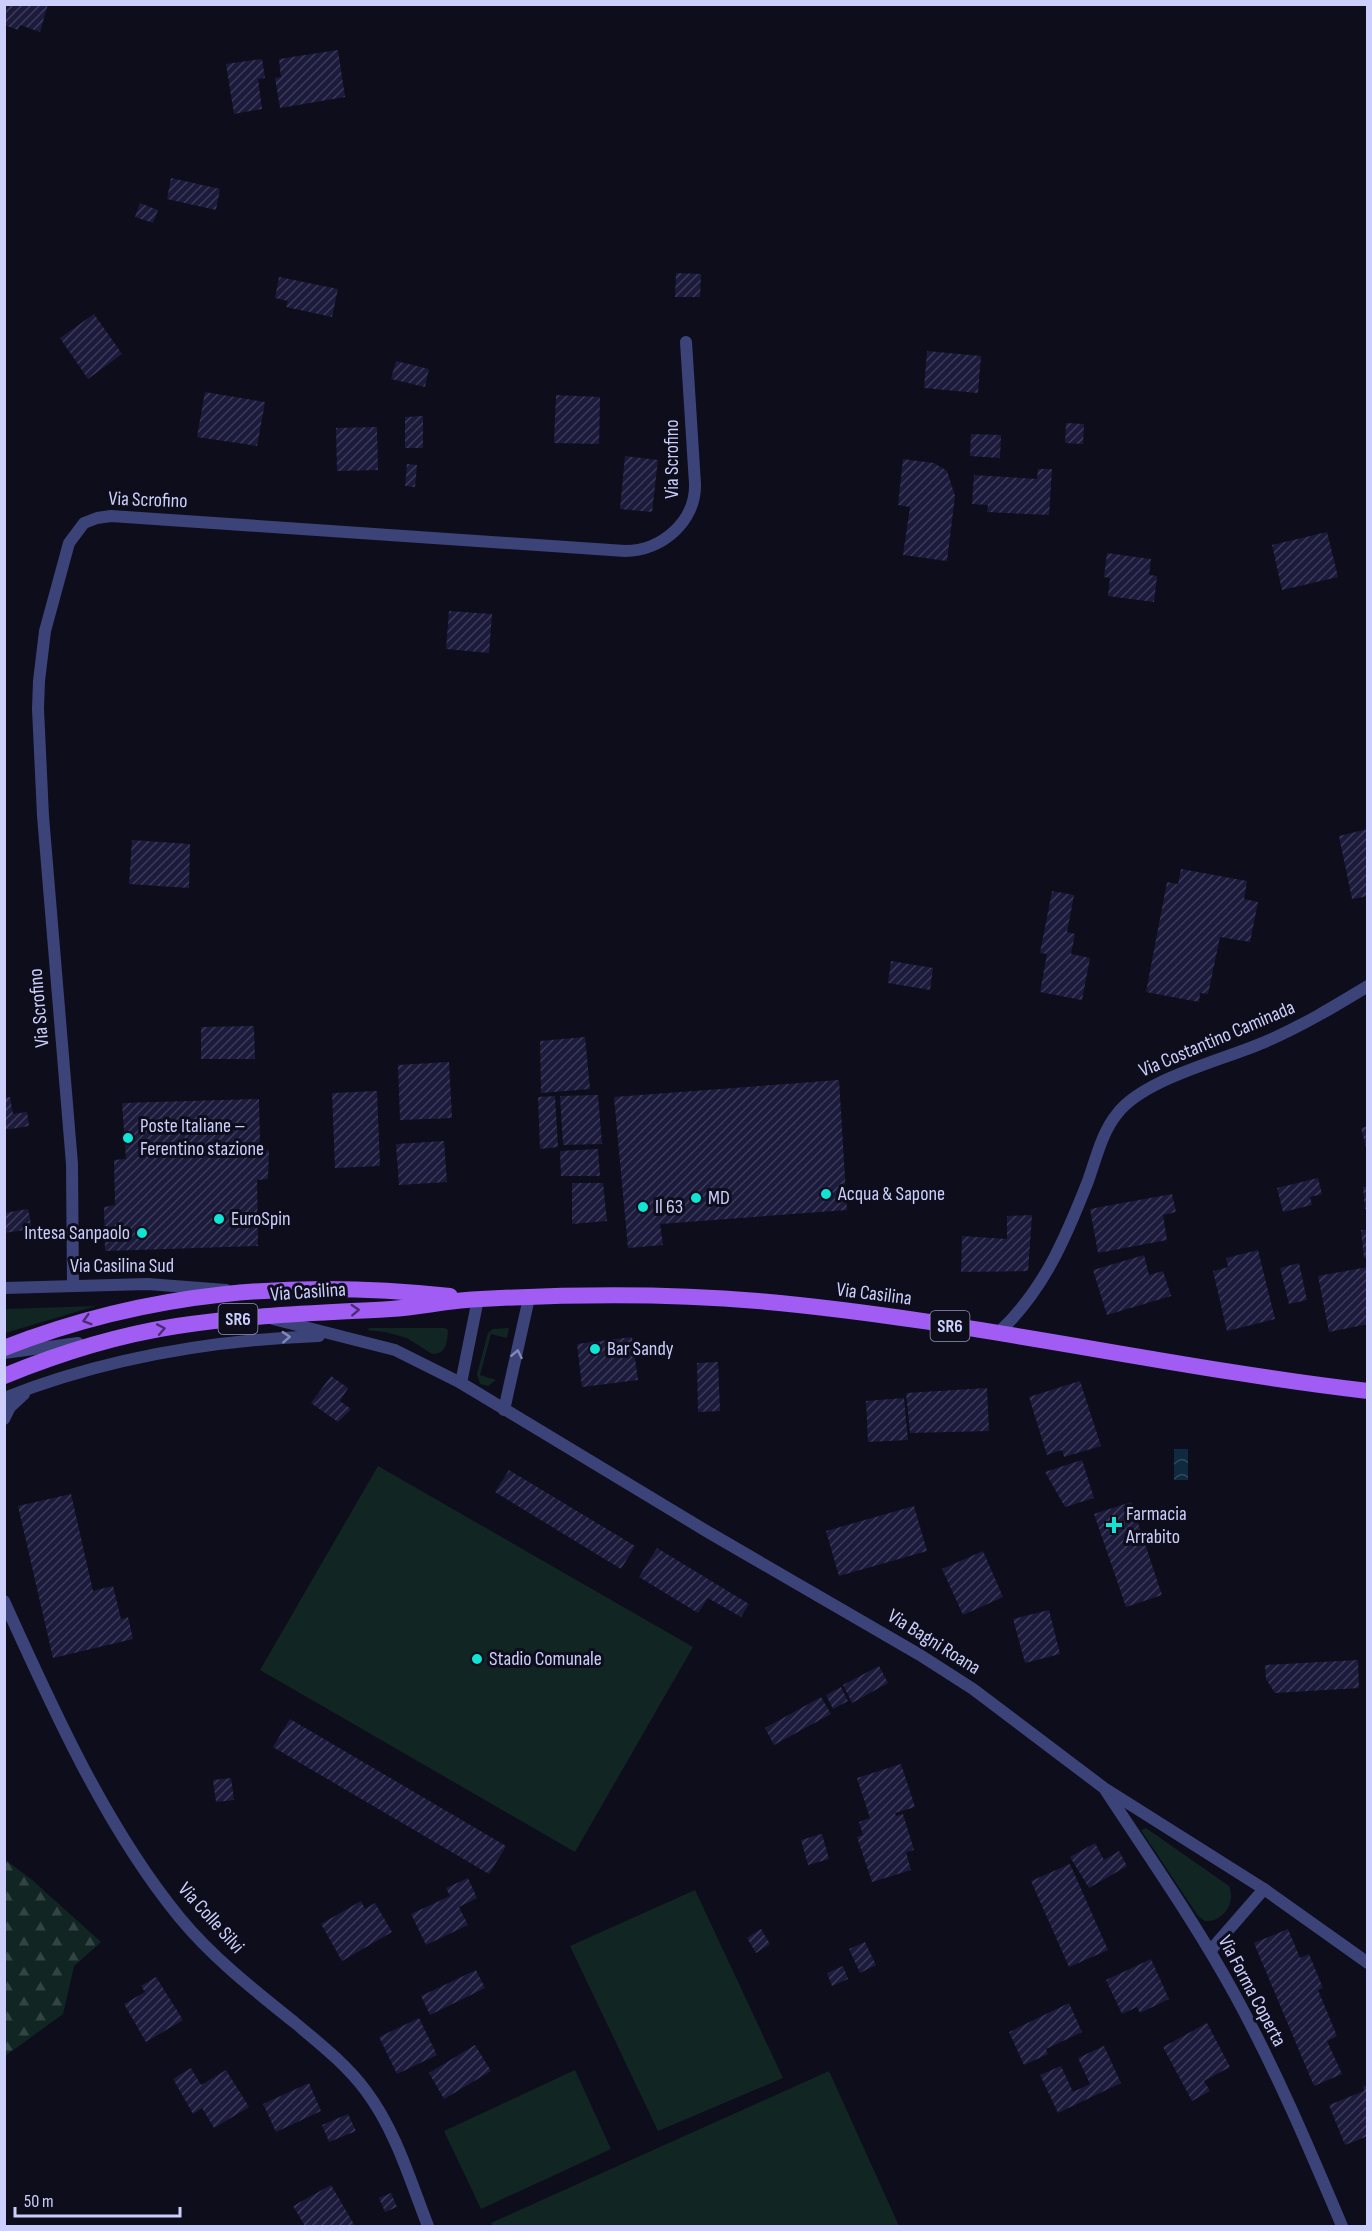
<svg xmlns="http://www.w3.org/2000/svg" width="1372" height="2231" font-family="'Sofia Sans Condensed',sans-serif">
	<style>
		.grass { fill: #112622 }
		.forest { fill: url(#forest-firs) }
		.water { fill: url(#water-waves) }
		.building { fill: url(#building-hatch) }
		.lines { fill: none; stroke-linecap: round; stroke-linejoin: round }
		.service { stroke: #3b4378; stroke-width: 12 }
		.minor { stroke: #3b4378; stroke-width: 12 }
		.primary { stroke: #a15cf3; stroke-width: 16 }
		.oneway { stroke: #482d72 }
		.oneway2 { stroke: #8489ba }
		.poi-dot { fill: #11e3d5; stroke: #0d0d1c; stroke-width: 2 }
		.labels { text-anchor: middle; dominant-baseline: central; stroke-width: 6; stroke-linejoin: round; paint-order: stroke }
		.shield { fill: #0d0d1c; stroke: #9395b8; stroke-width: 1.5 }
		.shield-label { font-size: 18px; font-weight: bold; fill: #cccffb }
		.street-label { font-size: 20px; fill: #cccffb; stroke: #0d0d1c }
		.poi-label { font-size: 20px; fill: #cccffb; stroke: #0d0d1c; text-anchor: start }
	</style>
	<defs>
		<pattern id="forest-firs" width="22" height="20" patternUnits="userSpaceOnUse" patternTransform="scale(1.5)"><rect width="22" height="20" fill="#112622"/><path d="M5 1l3.5 6h-7zM16 11l3.5 6h-7z" fill="#324443"/></pattern>
		<pattern id="water-waves" width="16" height="10" patternUnits="userSpaceOnUse" patternTransform="scale(1.5)"><rect width="16" height="10" fill="#0f293e"/><path d="M0 5q4-4 8 0t8 0" fill="none" stroke="#31475b"/></pattern>
		<pattern id="building-hatch" width="6" height="6" patternUnits="userSpaceOnUse" patternTransform="scale(1.5)"><rect width="6" height="6" fill="#1c1b3c"/><path d="M-1 1l2-2M0 6l6-6M5 7l2-2" fill="none" stroke="#3c3b59"/></pattern>
	</defs>
	<rect width="100%" height="100%" fill="#0d0d1c"/>
	<g class="grass">
		<polygon points="96,1306 5,1333 5,1309"/>
		<path d="M 370,1328 L 445,1328 L 448,1330 C 447,1342 447,1354 432,1354 L 407,1338 L 385,1332 L 367,1330 Z"/>
		<polygon points="509,1328 507,1338 491,1334 480,1375 496,1380 488,1386 480,1384 477,1374 488,1333 493,1329"/>
		<polygon points="378,1466 693,1647 575,1852 260,1670"/>
		<path d="M 1146,1828 L 1229,1886 C 1236,1902 1224,1922 1205,1921 L 1198,1916 L 1141,1830 Z"/>
		<polygon points="695,1890 783,2078 658,2131 570,1946"/>
		<polygon points="575,2070 611,2149 481,2209 444,2131"/>
		<polygon points="829,2071 899,2226 493,2226 491,2223"/>
	</g>
	<polygon class="forest" points="4,1859 31,1879 101,1942 74,1966 63,2014 5,2056"/>
	<rect class="water" x="1174" y="1449" width="14" height="31"/>
	<g class="building">
		<polygon points="4,4 48,4 40,32 20,25 18,30 4,25"/>
		<polygon points="338,50 345,97 280,108 275,78 281,77 279,59"/>
		<polygon points="262,59 265,78 258,79 262,109 234,114 226,64"/>
		<polygon points="171,178 220,189 216,210 167,199"/>
		<polygon points="140,203 158,210 153,223 135,217"/>
		<polygon points="676,273 701,274 700,297 675,297"/>
		<polygon points="279,277 338,289 332,317 286,307 288,301 275,298"/>
		<polygon points="94,314 122,354 88,379 60,338"/>
		<polygon points="927,351 981,356 978,393 924,388"/>
		<polygon points="396,361 429,369 425,387 391,379"/>
		<polygon points="205,392 265,402 257,446 197,437"/>
		<polygon points="556,395 600,397 599,444 554,443"/>
		<polygon points="423,416 423,448 405,448 405,417"/>
		<polygon points="1066,423 1084,424 1083,444 1065,443"/>
		<polygon points="377,427 378,470 337,471 336,428"/>
		<polygon points="971,434 1001,435 1000,458 970,456"/>
		<polygon points="625,456 658,460 652,512 620,509"/>
		<polygon points="903,459 934,463 947,471 955,496 947,561 903,555 910,507 898,505"/>
		<polygon points="407,464 417,465 415,487 405,486"/>
		<polygon points="1038,469 1052,469 1049,515 987,512 988,505 972,504 974,475 1037,479"/>
		<polygon points="1327,532 1338,577 1282,590 1272,545"/>
		<polygon points="1107,553 1151,559 1149,575 1157,576 1154,602 1108,596 1110,578 1104,577"/>
		<polygon points="449,611 492,614 489,653 446,649"/>
		<polygon points="1368,829 1368,896 1352,899 1339,836"/>
		<polygon points="132,840 190,844 189,888 129,884"/>
		<polygon points="1181,869 1247,881 1244,899 1258,902 1250,942 1220,937 1208,994 1200,993 1199,1002 1146,992 1167,882 1178,884"/>
		<polygon points="1052,891 1074,895 1067,932 1075,934 1071,954 1090,958 1082,1000 1040,992 1047,954 1040,953"/>
		<polygon points="891,961 933,968 930,990 888,983"/>
		<polygon points="254,1026 255,1059 201,1059 201,1027"/>
		<polygon points="585,1037 590,1089 541,1093 540,1041"/>
		<polygon points="449,1062 452,1118 400,1120 398,1065"/>
		<polygon points="839,1080 847,1210 660,1224 663,1245 628,1248 614,1097"/>
		<polygon points="377,1091 380,1166 335,1168 332,1093"/>
		<polygon points="598,1095 602,1144 563,1145 560,1096"/>
		<polygon points="555,1096 558,1147 540,1149 538,1097"/>
		<polygon points="10,1097 13,1114 27,1112 29,1126 4,1130 4,1098"/>
		<polygon points="259,1099 260,1149 269,1150 268,1179 257,1180 258,1246 105,1251 104,1207 115,1205 114,1160 126,1159 122,1103"/>
		<polygon points="1368,1126 1368,1151 1367,1151 1361,1128"/>
		<polygon points="444,1141 447,1182 399,1185 396,1144"/>
		<polygon points="598,1149 600,1176 561,1176 560,1151"/>
		<polygon points="1318,1178 1322,1194 1310,1197 1312,1205 1283,1212 1277,1188"/>
		<polygon points="572,1183 603,1183 607,1221 572,1224"/>
		<polygon points="1368,1186 1368,1209 1365,1209 1363,1187"/>
		<polygon points="1172,1194 1176,1212 1163,1215 1167,1240 1098,1253 1090,1209"/>
		<polygon points="28,1209 32,1229 4,1233 4,1213"/>
		<polygon points="1032,1215 1028,1271 961,1272 962,1236 1007,1239 1007,1216"/>
		<polygon points="1361,1230 1368,1230 1368,1257 1364,1258"/>
		<polygon points="1258,1250 1275,1319 1227,1331 1213,1271 1228,1267 1226,1258"/>
		<polygon points="1144,1255 1149,1275 1163,1271 1171,1296 1107,1315 1093,1270"/>
		<polygon points="1299,1263 1307,1300 1289,1304 1280,1268"/>
		<polygon points="1368,1267 1368,1324 1329,1332 1318,1276"/>
		<polygon points="632,1337 638,1380 582,1387 577,1344"/>
		<polygon points="718,1362 720,1411 698,1412 697,1363"/>
		<polygon points="331,1376 348,1388 340,1401 351,1409 338,1422 311,1403"/>
		<polygon points="1080,1381 1101,1446 1064,1457 1062,1450 1047,1455 1029,1397"/>
		<polygon points="987,1388 989,1431 910,1433 906,1393"/>
		<polygon points="904,1398 908,1440 868,1442 866,1401"/>
		<polygon points="1082,1460 1094,1498 1065,1507 1045,1472"/>
		<polygon points="509,1470 635,1546 621,1569 495,1492"/>
		<polygon points="71,1494 93,1591 113,1586 121,1619 128,1617 133,1639 53,1658 18,1506"/>
		<polygon points="1131,1502 1162,1595 1126,1607 1094,1514"/>
		<polygon points="914,1506 927,1551 839,1576 826,1531"/>
		<polygon points="657,1548 749,1604 741,1617 708,1598 698,1613 639,1577"/>
		<polygon points="983,1551 1003,1597 963,1615 942,1569"/>
		<polygon points="1049,1610 1060,1654 1025,1663 1013,1619"/>
		<polygon points="1358,1660 1359,1688 1275,1693 1266,1679 1265,1665"/>
		<polygon points="879,1666 888,1683 852,1703 843,1685"/>
		<polygon points="841,1687 848,1701 833,1709 826,1695"/>
		<polygon points="821,1697 831,1714 774,1745 765,1728"/>
		<polygon points="290,1719 506,1846 489,1874 273,1747"/>
		<polygon points="901,1764 915,1807 895,1813 896,1816 903,1814 914,1850 906,1852 911,1870 872,1882 857,1837 863,1835 859,1822 870,1818 857,1778"/>
		<polygon points="231,1778 234,1800 216,1802 213,1780"/>
		<polygon points="822,1834 829,1859 808,1865 801,1840"/>
		<polygon points="1095,1843 1104,1860 1119,1851 1127,1866 1089,1888 1070,1857"/>
		<polygon points="1070,1864 1108,1950 1069,1967 1031,1881"/>
		<polygon points="468,1878 477,1898 459,1907 468,1925 426,1945 411,1914 450,1896 446,1888"/>
		<polygon points="361,1901 365,1909 375,1903 392,1932 342,1961 321,1924"/>
		<polygon points="761,1929 770,1944 756,1953 747,1938"/>
		<polygon points="1288,1929 1300,1958 1309,1954 1323,1988 1318,1990 1337,2036 1327,2041 1342,2074 1314,2086 1254,1943"/>
		<polygon points="865,1942 876,1965 860,1973 849,1949"/>
		<polygon points="1151,1959 1169,1999 1140,2013 1137,2007 1122,2014 1106,1980"/>
		<polygon points="843,1966 848,1979 832,1986 827,1973"/>
		<polygon points="476,1970 485,1988 430,2015 421,1996"/>
		<polygon points="156,1977 183,2020 146,2042 124,2004 145,1992 141,1986"/>
		<polygon points="1069,2003 1082,2032 1046,2049 1048,2054 1024,2065 1009,2032"/>
		<polygon points="419,2018 437,2055 397,2074 379,2037"/>
		<polygon points="1207,2023 1230,2067 1204,2081 1210,2091 1192,2101 1163,2047"/>
		<polygon points="475,2045 491,2071 444,2099 429,2073"/>
		<polygon points="1104,2046 1121,2083 1058,2113 1040,2075 1061,2066 1073,2092 1090,2084 1078,2058"/>
		<polygon points="191,2068 201,2085 226,2070 249,2107 214,2128 202,2108 193,2114 173,2079"/>
		<polygon points="309,2083 321,2111 276,2132 263,2104"/>
		<polygon points="1368,2085 1368,2136 1345,2145 1329,2105 1364,2091 1363,2086"/>
		<polygon points="348,2114 356,2131 329,2142 322,2125"/>
		<polygon points="331,2185 355,2226 305,2226 293,2206"/>
		<polygon points="391,2193 397,2207 385,2212 379,2198"/>
	</g>
	<g class="lines">
		<polyline class="service" points="504,1410 529,1298"/>
		<g class="minor">
			<path d="M 73,1286 L 72,1164 L 43,816 L 38,709 L 39,681 L 45,631 L 69,543 L 84,523 L 97,518 L 111,516 L 625,551 C 662,551 696,521 695,484 L 686,342"/>
			<polyline points="4,1288 148,1284 226,1290"/>
			<polyline points="273,1319 395,1350 461,1383 708,1532 920,1655 973,1689 1104,1788 1264,1889 1368,1963"/>
			<path d="M 999,1332 C 1044,1290 1066,1237 1088,1181 C 1096,1159 1102,1132 1117,1114 C 1144,1078 1225,1060 1267,1041 C 1302,1026 1335,1006 1368,986"/>
			<polyline points="4,1353 78,1343"/>
			<polyline points="461,1383 478,1299"/>
			<path d="M 4,1398 C 105,1358 212,1340 319,1336"/>
			<polyline points="4,1419 10,1407 24,1394"/>
			<path d="M 4,1601 C 52,1707 106,1828 180,1918 C 213,1958 254,1990 294,2022 C 319,2043 346,2064 366,2091 C 396,2131 410,2180 428,2226"/>
			<path d="M 1106,1791 C 1150,1858 1197,1925 1235,1995 C 1276,2070 1309,2148 1342,2226"/>
			<polyline points="1210,1951 1264,1889"/>
		</g>
		<g class="primary">
			<path d="M 4,1348 C 149,1291 296,1279 450,1296"/>
			<path d="M 4,1376 C 60,1353 118,1335 177,1326 C 248,1315 320,1313 391,1309 C 421,1307 451,1300 481,1299 C 572,1294 666,1293 758,1301 C 963,1319 1163,1367 1368,1391"/>
		</g>
	</g>
	<defs><path id="oneway-chevron" d="M-2-3.5L2.5 0L-2 3.5" fill="none" stroke-width="1.6" stroke-linecap="round" stroke-linejoin="round" transform="scale(1.5)"/></defs>
	<g class="oneway">
		<use href="#oneway-chevron" transform="translate(355 1310) rotate(-3)"/>
		<use href="#oneway-chevron" transform="translate(87 1320) rotate(164)"/>
		<use href="#oneway-chevron" transform="translate(161 1329) rotate(-11)"/>
	</g>
	<g class="oneway2">
		<use href="#oneway-chevron" transform="translate(286 1337) rotate(-3)"/>
		<use href="#oneway-chevron" transform="translate(517 1354) rotate(-78)"/>
	</g>
	<g class="poi-dot">
		<circle cx="128" cy="1138" r="6"/>
		<circle cx="826" cy="1194" r="6"/>
		<circle cx="696" cy="1198" r="6"/>
		<circle cx="643" cy="1207" r="6"/>
		<circle cx="219" cy="1219" r="6"/>
		<circle cx="142" cy="1233" r="6"/>
		<circle cx="595" cy="1349" r="6"/>
		<path d="M1111 1516h6v6h6v6h-6v6h-6v-6h-6v-6h6z"/>
		<circle cx="477" cy="1659" r="6"/>
	</g>
	<g class="labels">
		<g class="shield">
			<rect x="218.5" y="1304" width="39" height="30" rx="4.5"/>
			<rect x="930.5" y="1311" width="39" height="30" rx="4.5"/>
		</g>
		<g class="shield-label">
			<text x="238" y="1319">SR6</text>
			<text x="950" y="1326">SR6</text>
		</g>
		<g class="street-label">
			<text transform="translate(672 459) rotate(-90)">Via Scrofino</text>
			<text transform="translate(148 500) rotate(2)">Via Scrofino</text>
			<text transform="translate(39 1008) rotate(-95)">Via Scrofino</text>
			<text transform="translate(1217 1039) rotate(-23)">Via Costantino Caminada</text>
			<text x="122" y="1266">Via Casilina Sud</text>
			<text transform="translate(308 1292) rotate(-4)">Via Casilina</text>
			<text transform="translate(874 1294) rotate(7)">Via Casilina</text>
			<text transform="translate(934 1642) rotate(32)">Via Bagni Roana</text>
			<text transform="translate(211 1918) rotate(48)">Via Colle Silvi</text>
			<text transform="translate(1252 1991) rotate(62)">Via Forma Coperta</text>
		</g>
		<g class="poi-label">
			<text x="140" y="1126">Poste Italiane –<tspan x="140" dy="23">Ferentino stazione</tspan></text>
			<text x="838" y="1194">Acqua &amp; Sapone</text>
			<text x="708" y="1198">MD</text>
			<text x="655" y="1207">Il 63</text>
			<text x="231" y="1219">EuroSpin</text>
			<text x="130" y="1233" text-anchor="end">Intesa Sanpaolo</text>
			<text x="607" y="1349">Bar Sandy</text>
			<text x="1126" y="1514">Farmacia<tspan x="1126" dy="23">Arrabito</tspan></text>
			<text x="489" y="1659">Stadio Comunale</text>
		</g>
	</g>
	<rect width="1372" height="2231" fill="none" stroke="#cccffb" stroke-width="12"/>
	<path d="M15 2207v9h165v-9" fill="none" stroke="#cccffb" stroke-width="3"/>
	<text x="24" y="2207" font-size="18" fill="#cccffb" stroke="#0d0d1c" stroke-width="4.5" paint-order="stroke">50 m</text>
</svg>
